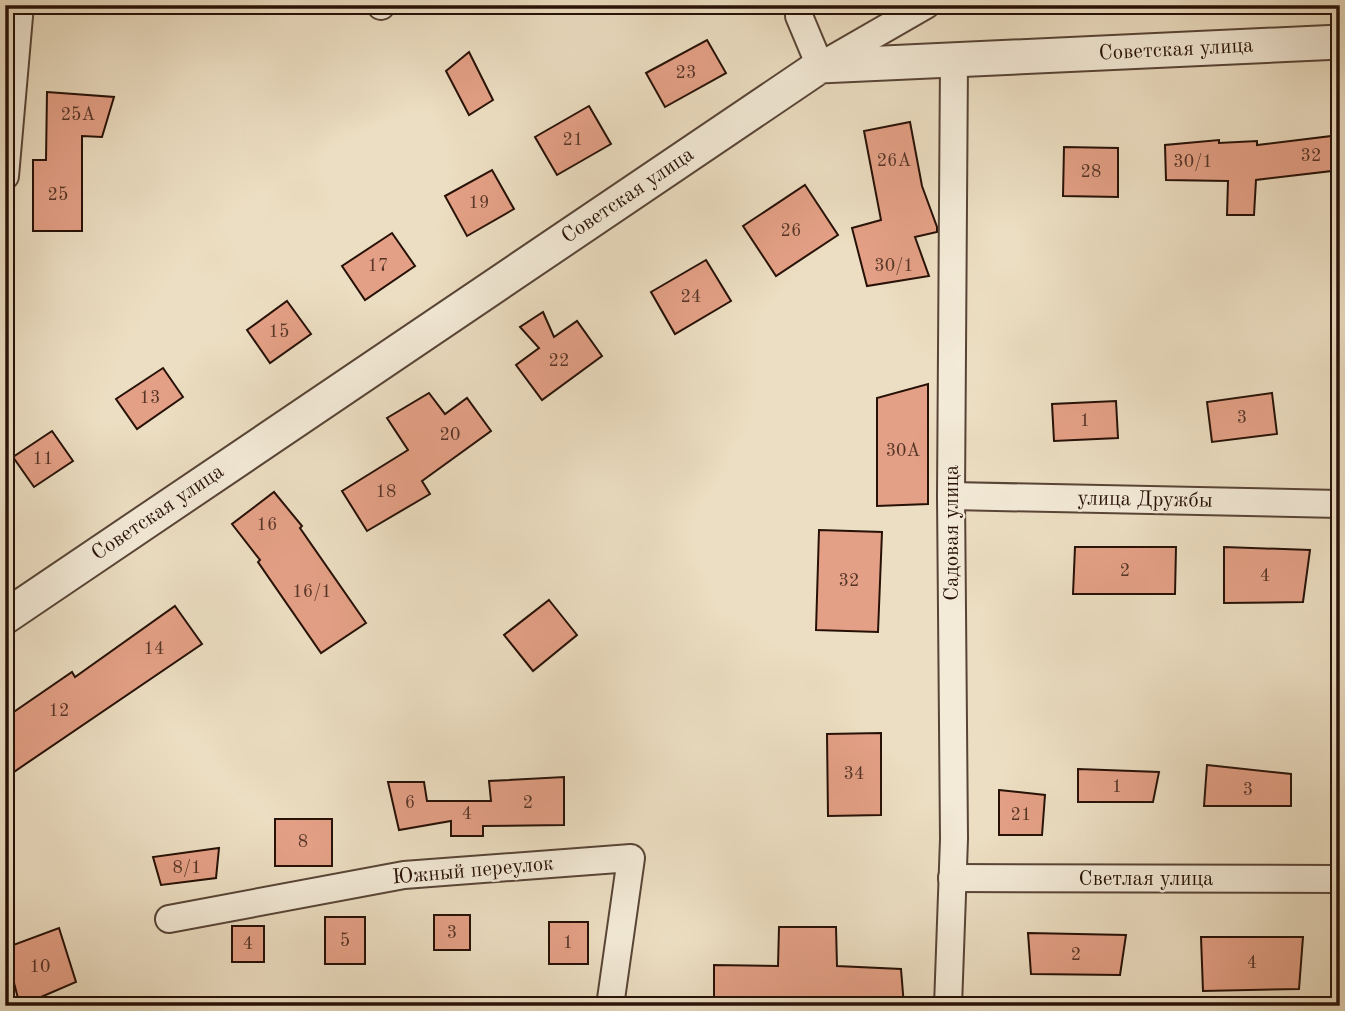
<svg xmlns="http://www.w3.org/2000/svg" width="1345" height="1011" font-family="'Old Standard TT',serif">
	<style>
		.building { fill: #e4a086; stroke: #271107; stroke-width: 2 }
		.lines { fill: none; stroke-linecap: round; stroke-linejoin: round }
		.minor-casing { stroke: #584436; stroke-width: 30 }
		.tertiary-casing { stroke: #584436; stroke-width: 37 }
		.minor { stroke: #f3ead7; stroke-width: 26 }
		.tertiary { stroke: #f3ead7; stroke-width: 33 }
		.labels { text-anchor: middle; dominant-baseline: central; stroke-width: 5; stroke-linejoin: round; paint-order: stroke }
		.number-label { font-size: 18px; fill: #563527 }
		.street-label { font-size: 21px; fill: #271107; stroke: #f3ead7 }
	</style>
	<rect width="100%" height="100%" fill="#ecdec2"/>
	<filter id="stains"><feTurbulence type="fractalNoise" baseFrequency=".00286" numOctaves="4"/><feColorMatrix values="0 0 0 0 .2 0 0 0 0 .09 0 0 0 0 .02 0 0 0 .5 -.17"/></filter>
	<radialGradient id="worn" r=".72"><stop offset=".6" stop-color="#630" stop-opacity="0"/><stop offset="1" stop-color="#630" stop-opacity=".3"/></radialGradient>
	<g class="building">
		<polygon points="707,40 726,73 665,107 646,73"/>
		<polygon points="469,52 493,100 469,115 446,71"/>
		<polygon points="47,92 114,97 102,137 82,136 82,231 33,231 33,160 46,160"/>
		<polygon points="589,106 611,144 557,175 535,137"/>
		<polygon points="910,122 922,186 937,227 937,232 915,237 929,276 867,286 852,228 881,220 864,131"/>
		<polygon points="1340,135 1340,170 1256,180 1254,215 1227,215 1228,181 1166,180 1165,145 1219,140 1219,143 1257,141 1257,145"/>
		<polygon points="1064,147 1118,148 1118,197 1063,196"/>
		<polygon points="492,170 514,209 467,236 445,196"/>
		<polygon points="805,185 838,235 776,276 743,226"/>
		<polygon points="392,233 415,266 365,300 342,266"/>
		<polygon points="706,260 731,301 675,334 651,292"/>
		<polygon points="287,301 311,334 270,363 247,330"/>
		<polygon points="543,312 554,337 577,321 602,356 542,400 516,365 539,348 520,327"/>
		<polygon points="163,368 183,397 137,429 116,399"/>
		<polygon points="928,384 928,504 877,506 877,398"/>
		<polygon points="429,393 445,414 467,398 491,431 422,481 430,494 367,531 342,491 408,450 387,418"/>
		<polygon points="1272,393 1277,434 1212,442 1207,402"/>
		<polygon points="1116,401 1118,438 1054,441 1052,404"/>
		<polygon points="52,431 73,461 34,487 13,457"/>
		<polygon points="274,492 302,526 300,528 366,623 321,653 258,562 260,560 232,524"/>
		<polygon points="819,530 882,532 878,632 816,630"/>
		<polygon points="1075,547 1176,547 1175,594 1073,594"/>
		<polygon points="1224,547 1310,550 1303,602 1224,603"/>
		<polygon points="549,600 577,635 533,671 504,635"/>
		<polygon points="175,606 202,644 5,778 5,718 72,672 75,677"/>
		<polygon points="881,733 881,815 828,816 827,734"/>
		<polygon points="1207,765 1291,774 1291,806 1204,806"/>
		<polygon points="1078,769 1159,772 1153,802 1078,802"/>
		<polygon points="564,777 564,825 483,826 483,836 451,836 451,821 399,830 388,782 424,782 427,801 491,801 489,781"/>
		<polygon points="999,790 1045,795 1042,835 999,835"/>
		<rect x="275" y="819" width="57" height="47"/>
		<polygon points="219,848 216,878 161,885 153,857"/>
		<rect x="434" y="915" width="36" height="35"/>
		<rect x="325" y="917" width="40" height="47"/>
		<rect x="549" y="922" width="39" height="42"/>
		<rect x="232" y="926" width="32" height="36"/>
		<polygon points="779,927 836,927 837,966 901,969 904,1006 714,1006 714,965 778,966"/>
		<polygon points="59,928 76,982 20,1006 5,948"/>
		<polygon points="1028,933 1126,935 1120,975 1031,974"/>
		<polygon points="1201,937 1303,937 1299,989 1203,991"/>
	</g>
	<g class="lines">
		<defs>
			<g id="minor">
				<polyline points="799,5 799,16 820,66 926,5"/>
				<polyline points="381,6 381,5"/>
				<polyline points="5,176 20,5"/>
				<polyline points="951,496 1340,504"/>
				<polyline points="952,878 1340,879"/>
				<polyline points="169,919 404,875 631,858 610,1006"/>
				<polyline points="948,1006 954,839 951,496 954,60"/>
			</g>
			<polyline id="tertiary" points="5,617 820,66 1340,42"/>
		</defs>
		<use href="#minor" class="minor-casing"/>
		<use href="#tertiary" class="tertiary-casing"/>
		<use href="#minor" class="minor"/>
		<use href="#tertiary" class="tertiary"/>
	</g>
	<g class="labels">
		<g class="number-label">
			<text x="686" y="73">23</text>
			<text x="78" y="115">25А</text>
			<text x="573" y="140">21</text>
			<text x="1311" y="156">32</text>
			<text x="894" y="161">26А</text>
			<text x="1193" y="162">30/1</text>
			<text x="1091" y="172">28</text>
			<text x="58" y="195">25</text>
			<text x="479" y="203">19</text>
			<text x="791" y="231">26</text>
			<text x="378" y="266">17</text>
			<text x="894" y="266">30/1</text>
			<text x="691" y="297">24</text>
			<text x="279" y="332">15</text>
			<text x="559" y="361">22</text>
			<text x="150" y="398">13</text>
			<text x="1242" y="418">3</text>
			<text x="1085" y="421">1</text>
			<text x="450" y="435">20</text>
			<text x="903" y="451">30А</text>
			<text x="43" y="459">11</text>
			<text x="386" y="492">18</text>
			<text x="267" y="525">16</text>
			<text x="1125" y="571">2</text>
			<text x="1265" y="576">4</text>
			<text x="849" y="581">32</text>
			<text x="312" y="592">16/1</text>
			<text x="154" y="649">14</text>
			<text x="59" y="711">12</text>
			<text x="854" y="774">34</text>
			<text x="1117" y="787">1</text>
			<text x="1248" y="790">3</text>
			<text x="410" y="803">6</text>
			<text x="528" y="803">2</text>
			<text x="467" y="814">4</text>
			<text x="1021" y="815">21</text>
			<text x="303" y="842">8</text>
			<text x="187" y="868">8/1</text>
			<text x="452" y="933">3</text>
			<text x="345" y="941">5</text>
			<text x="568" y="943">1</text>
			<text x="248" y="944">4</text>
			<text x="1076" y="955">2</text>
			<text x="1252" y="963">4</text>
			<text x="40" y="967">10</text>
		</g>
		<g class="street-label">
			<text transform="translate(1176 50) rotate(-3)">Советская улица</text>
			<text transform="translate(628 196) rotate(-34)">Советская улица</text>
			<text transform="translate(1145 500) rotate(1)">улица Дружбы</text>
			<text transform="translate(158 513) rotate(-34)">Советская улица</text>
			<text transform="translate(952 533) rotate(-90)">Садовая улица</text>
			<text transform="translate(473 871) rotate(-5)">Южный переулок</text>
			<text x="1146" y="879">Светлая улица</text>
		</g>
	</g>
	<rect width="1345" height="1011" fill="none" stroke="#ecdec2" stroke-width="28"/>
	<rect x="7" y="7" width="1331" height="997" fill="none" stroke="#271107" stroke-width="3.5"/>
	<rect x="14" y="14" width="1317" height="983" fill="none" stroke="#271107" stroke-width="2"/>
	<rect width="100%" height="100%" filter="url(#stains)"/>
	<rect width="100%" height="100%" fill="url(#worn)"/>
</svg>
